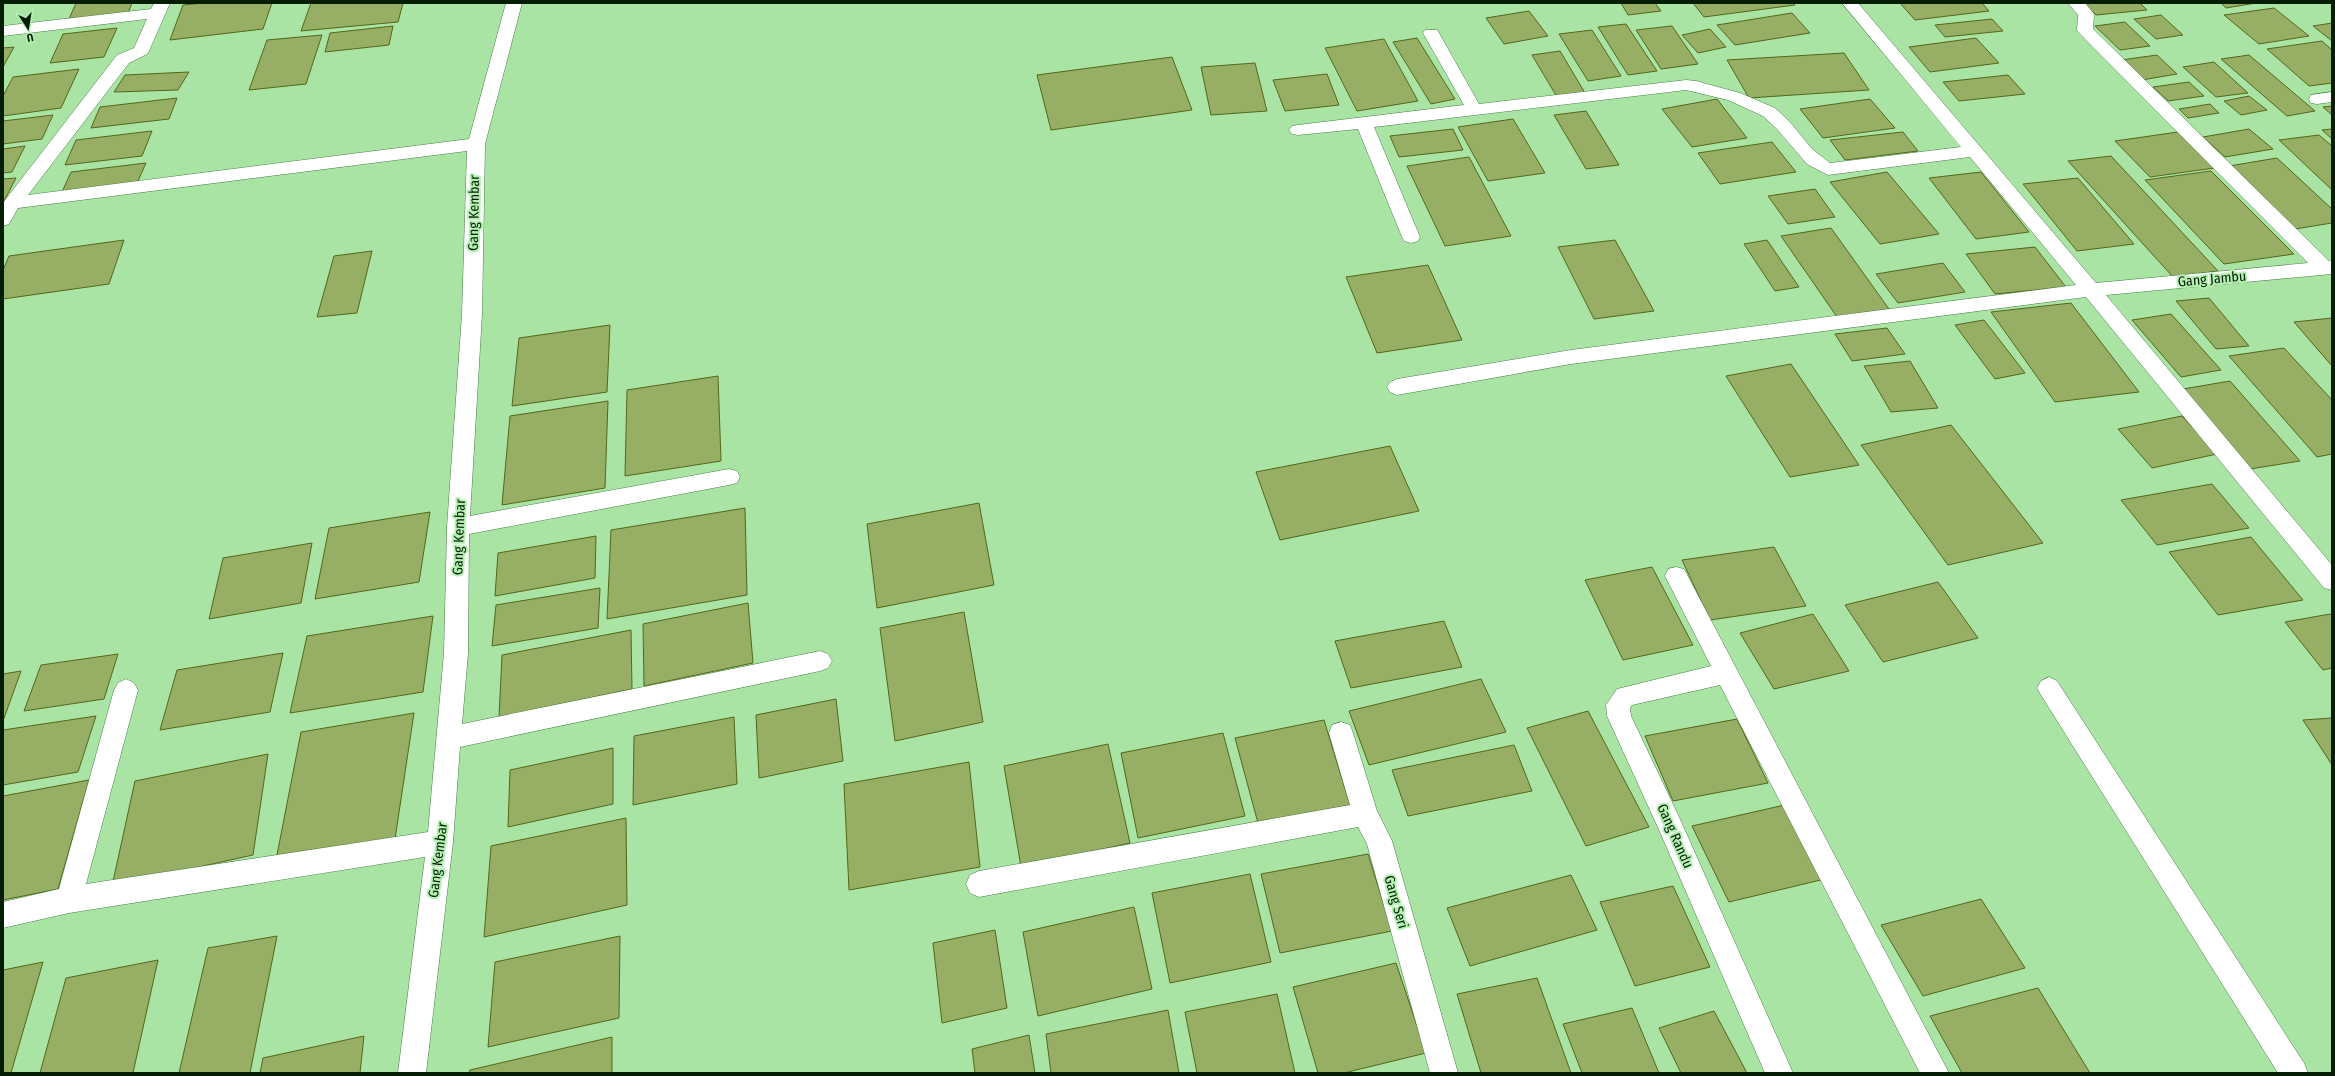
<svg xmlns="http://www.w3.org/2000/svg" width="2335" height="1076" font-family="'Fira Sans Condensed',sans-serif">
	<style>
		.building { fill: #97af64; stroke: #53671a }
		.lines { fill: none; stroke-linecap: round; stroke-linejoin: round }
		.minor-casing { stroke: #487f46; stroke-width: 1 }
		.minor { fill: #fff; fill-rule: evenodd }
		.labels { text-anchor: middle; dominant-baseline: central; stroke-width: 4; stroke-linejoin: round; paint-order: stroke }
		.street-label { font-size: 14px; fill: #051c05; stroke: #b5f1b2 }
	</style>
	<rect width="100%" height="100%" fill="#a9e4a5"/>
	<g class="building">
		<polygon points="76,3 132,3 128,13 69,19"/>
		<polygon points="204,3 272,3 263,29 170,40 183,5"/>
		<polygon points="311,3 403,3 398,22 301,31"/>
		<polygon points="1621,3 1655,3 1661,11 1628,15"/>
		<polygon points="1693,3 1793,3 1795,5 1704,17"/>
		<polygon points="1900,3 1982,3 1989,11 1915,20"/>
		<polygon points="2084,3 2140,3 2147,10 2096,15"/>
		<polygon points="2221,3 2256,3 2226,8"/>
		<polygon points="2274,8 2309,36 2259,44 2224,15"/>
		<polygon points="1529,11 1548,36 1504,44 1486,18"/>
		<polygon points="1792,13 1810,33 1735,45 1717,25"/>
		<polygon points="2161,15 2183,35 2156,39 2134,19"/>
		<polygon points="1992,19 2003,31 1945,37 1935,25"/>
		<polygon points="2125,22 2150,46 2120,50 2095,26"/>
		<polygon points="2332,23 2332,41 2313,26"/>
		<polygon points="1626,24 1657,71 1628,75 1598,27"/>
		<polygon points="393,26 389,45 325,52 330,33"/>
		<polygon points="1672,26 1698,64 1661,69 1636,30"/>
		<polygon points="117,28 104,57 50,63 63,34"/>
		<polygon points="1710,29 1726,47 1698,53 1682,35"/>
		<polygon points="1592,30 1621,76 1588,81 1559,34"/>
		<polygon points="322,35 306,84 249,90 267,40"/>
		<polygon points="1417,38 1455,99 1431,104 1393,42"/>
		<polygon points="1976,38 1999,63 1930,72 1909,47"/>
		<polygon points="1384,39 1418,101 1357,111 1325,48"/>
		<polygon points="2322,41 2332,50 2332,83 2309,86 2267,49"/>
		<polygon points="14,47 3,67 3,48"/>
		<polygon points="1560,51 1585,93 1557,97 1532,55"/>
		<polygon points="1844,53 1869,90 1749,98 1727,60"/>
		<polygon points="2157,55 2177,74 2142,80 2121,60"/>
		<polygon points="2249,55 2315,111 2287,116 2221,59"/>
		<polygon points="1172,57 1192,110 1051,130 1037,75"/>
		<polygon points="2214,62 2248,93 2216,97 2183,67"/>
		<polygon points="1255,63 1267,111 1211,115 1201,67"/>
		<polygon points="79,69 61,108 3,116 3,96 13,77"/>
		<polygon points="189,72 178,90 114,92 125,75"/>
		<polygon points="1327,74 1339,105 1285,111 1273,80"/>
		<polygon points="2008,75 2025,94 1959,101 1943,82"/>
		<polygon points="2189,82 2204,96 2168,101 2153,87"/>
		<polygon points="2249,96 2267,110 2241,115 2224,101"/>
		<polygon points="177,98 169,119 91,128 100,107"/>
		<polygon points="1717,99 1747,138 1692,147 1662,109"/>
		<polygon points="1870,99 1895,128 1823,138 1800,109"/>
		<polygon points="2210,104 2219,113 2188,118 2179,109"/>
		<polygon points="2332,106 2332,115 2323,107"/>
		<polygon points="1586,111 1619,165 1586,169 1554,115"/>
		<polygon points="53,115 42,139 3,144 3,121"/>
		<polygon points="1513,119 1545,173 1488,181 1458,127"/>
		<polygon points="1453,129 1463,150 1399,157 1390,136"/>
		<polygon points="2249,129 2273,149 2225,157 2203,137"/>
		<polygon points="2332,129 2332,139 2322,130"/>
		<polygon points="152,131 142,156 65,165 76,140"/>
		<polygon points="1903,132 1918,151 1845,160 1830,140"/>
		<polygon points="2178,132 2215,168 2150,177 2115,141"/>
		<polygon points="2319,135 2332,146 2332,190 2279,140"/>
		<polygon points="1772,142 1796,172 1720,184 1698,153"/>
		<polygon points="25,146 12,172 3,173 3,149"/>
		<polygon points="2111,156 2218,271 2173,277 2068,161"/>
		<polygon points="1469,157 1511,236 1445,246 1407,166"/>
		<polygon points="2277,158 2332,209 2332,223 2295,229 2229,166"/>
		<polygon points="146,163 137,183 62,192 71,172"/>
		<polygon points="2211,171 2294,254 2224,264 2145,180"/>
		<polygon points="1887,172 1939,234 1880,244 1830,182"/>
		<polygon points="1981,172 2029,232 1976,239 1929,178"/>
		<polygon points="16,178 3,203 3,179"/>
		<polygon points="2078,178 2134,244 2077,251 2023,184"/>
		<polygon points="1815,189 1835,217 1788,224 1768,196"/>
		<polygon points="1831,228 1889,309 1837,317 1781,236"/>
		<polygon points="124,240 109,284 3,299 3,270 9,256"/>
		<polygon points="1615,240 1654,311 1594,319 1558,247"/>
		<polygon points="1767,240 1799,287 1775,291 1744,244"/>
		<polygon points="2035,247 2066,287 1995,294 1966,254"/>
		<polygon points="372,251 357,313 317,317 334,256"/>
		<polygon points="1943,263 1965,292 1898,303 1876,274"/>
		<polygon points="1428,265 1462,340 1377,353 1346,277"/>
		<polygon points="2209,298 2249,346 2216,349 2176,301"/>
		<polygon points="2071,303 2139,392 2055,402 1991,312"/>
		<polygon points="2171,314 2221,370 2181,377 2132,320"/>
		<polygon points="2332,318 2332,366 2294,322"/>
		<polygon points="1984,320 2025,373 1995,379 1955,325"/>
		<polygon points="610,325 607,392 512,406 519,338"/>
		<polygon points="1887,328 1905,354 1852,361 1835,334"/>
		<polygon points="2284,348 2332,400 2332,454 2317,457 2229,356"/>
		<polygon points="1910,361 1938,408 1891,412 1864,366"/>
		<polygon points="1791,364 1859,465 1790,477 1726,376"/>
		<polygon points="718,376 721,461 625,476 627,390"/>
		<polygon points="2230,381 2300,461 2250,469 2183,389"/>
		<polygon points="608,401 605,488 502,505 510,416"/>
		<polygon points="2182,416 2217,454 2152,468 2118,429"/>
		<polygon points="1951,425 2043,543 1948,565 1861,445"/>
		<polygon points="1390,446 1419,511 1280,540 1256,472"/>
		<polygon points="2212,484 2249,528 2157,545 2121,500"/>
		<polygon points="979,503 994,585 877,608 867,524"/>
		<polygon points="745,508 747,595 607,619 611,530"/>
		<polygon points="430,512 419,582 315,599 329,528"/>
		<polygon points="596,536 595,578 495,596 498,553"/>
		<polygon points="2251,537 2303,600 2218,615 2169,552"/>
		<polygon points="312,543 301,603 209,619 223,558"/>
		<polygon points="1774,547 1806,606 1710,620 1682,560"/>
		<polygon points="1652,567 1693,645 1623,660 1585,580"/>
		<polygon points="1938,582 1978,638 1883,662 1845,605"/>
		<polygon points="600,588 598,628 492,646 496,605"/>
		<polygon points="748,603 753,663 644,686 643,624"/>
		<polygon points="964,612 983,722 895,741 880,628"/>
		<polygon points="1813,614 1849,671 1774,689 1740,633"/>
		<polygon points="2330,614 2332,616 2332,668 2323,670 2285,622"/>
		<polygon points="433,616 423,692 290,713 307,636"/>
		<polygon points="1444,621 1462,667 1351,688 1335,641"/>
		<polygon points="631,630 632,689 499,717 502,655"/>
		<polygon points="283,653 270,712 160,730 177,670"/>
		<polygon points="118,654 104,699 24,711 41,665"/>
		<polygon points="21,671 3,721 3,674"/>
		<polygon points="1481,679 1506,732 1369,765 1349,711"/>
		<polygon points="836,699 843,761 759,778 756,715"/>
		<polygon points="1588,711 1649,827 1586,846 1527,728"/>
		<polygon points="414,713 395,839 276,860 301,732"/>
		<polygon points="96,716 78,772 3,785 3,730"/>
		<polygon points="734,717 737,784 633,805 634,736"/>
		<polygon points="2332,718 2332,765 2303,720"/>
		<polygon points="1737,719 1768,783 1673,801 1645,736"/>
		<polygon points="1324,720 1350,805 1258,823 1235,738"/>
		<polygon points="1223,733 1245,816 1138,838 1121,753"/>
		<polygon points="1108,744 1130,843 1021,867 1004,766"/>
		<polygon points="1514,745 1532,791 1408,816 1392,770"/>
		<polygon points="613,748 613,804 508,827 510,770"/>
		<polygon points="268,754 253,855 112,886 135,781"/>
		<polygon points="969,762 980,867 849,890 844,784"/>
		<polygon points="89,780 58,889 3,900 3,796"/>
		<polygon points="1789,804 1829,878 1729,902 1692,826"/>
		<polygon points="626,818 627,905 484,937 491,846"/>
		<polygon points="1368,854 1392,931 1280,953 1261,874"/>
		<polygon points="1250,874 1271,962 1170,983 1152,893"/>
		<polygon points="1571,875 1597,930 1470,966 1447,908"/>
		<polygon points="1673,886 1710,967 1635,986 1600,902"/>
		<polygon points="1981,899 2025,968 1923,996 1881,925"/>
		<polygon points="1134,907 1152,989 1038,1016 1023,932"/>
		<polygon points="995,930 1007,1008 942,1023 933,943"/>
		<polygon points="277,936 250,1073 179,1073 208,948"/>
		<polygon points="620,936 619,1018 488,1047 495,962"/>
		<polygon points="158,960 133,1073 40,1073 66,978"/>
		<polygon points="43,962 11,1073 3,1073 3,970"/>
		<polygon points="1396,963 1426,1053 1344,1073 1318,1073 1293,987"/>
		<polygon points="1537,978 1571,1073 1481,1073 1457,994"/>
		<polygon points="2038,988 2090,1073 1962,1073 1930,1016"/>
		<polygon points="1277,994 1295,1073 1197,1073 1185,1012"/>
		<polygon points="1632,1008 1659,1073 1582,1073 1563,1024"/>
		<polygon points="1168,1010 1179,1073 1051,1073 1046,1034"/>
		<polygon points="1714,1011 1747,1073 1681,1073 1659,1028"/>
		<polygon points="1029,1035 1035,1073 975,1073 972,1049"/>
		<polygon points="364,1036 360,1073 260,1073 263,1058"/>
		<polygon points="612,1037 612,1073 469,1073 470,1070"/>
	</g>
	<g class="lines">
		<defs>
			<g id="minor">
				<polygon points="154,3 170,3 149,51 147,54 129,63 28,195 469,139 506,3 522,3 485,144 482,314 470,516 729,469 737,471 740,477 737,483 729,485 469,534 468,653 462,724 820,651 828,654 832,661 828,668 820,671 460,747 453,842 426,1073 398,1073 425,857 69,913 3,928 3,902 59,889 114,690 118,683 126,679 134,683 138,690 86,884 428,832 444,653 447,527 462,314 467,151 18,208 9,224 3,226 3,203 6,199 117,55 134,48 147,19 3,36 3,26 151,9"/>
				<polygon points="1842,3 1858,3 2096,283 2308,263 2079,33 2077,30 2078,15 2068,3 2085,3 2094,14 2093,29 2329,261 2332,260 2332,274 2106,295 2332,565 2332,590 2324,588 2086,297 1571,364 1397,395 1390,392 1387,387 1390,382 1397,379 1571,350 2076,285 1970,157 1828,175 1807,164 1777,129 1763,116 1728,100 1686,90 1374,127 1420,237 1418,241 1411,243 1404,241 1402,237 1358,129 1298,135 1292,134 1289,130 1292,126 1298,125 1464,105 1423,33 1425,30 1437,30 1439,33 1479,104 1686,80 1696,81 1740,93 1775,108 1789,121 1812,149 1830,163 1961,147"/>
				<polygon points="2332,92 2332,102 2317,104 2311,103 2309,99 2311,95"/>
				<polygon points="1676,567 1684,569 1949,1073 1920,1073 1720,685 1632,705 1630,708 1631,716 1679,817 1793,1073 1765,1073 1660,832 1607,716 1606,705 1617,689 1711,666 1665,576 1668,569"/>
				<polygon points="2049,677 2057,681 2304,1063 2308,1073 2278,1073 2041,695 2037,688 2041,681"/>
				<polygon points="1341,722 1350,725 1353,733 1377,811 1392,841 1458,1073 1430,1073 1367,844 1358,827 979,897 970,893 966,884 970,875 979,871 1350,805 1329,733 1332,725"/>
			</g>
		</defs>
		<use href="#minor" class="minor-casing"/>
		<use href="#minor" class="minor"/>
	</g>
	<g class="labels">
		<g class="street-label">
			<text transform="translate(474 213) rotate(-89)">Gang Kembar</text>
			<text transform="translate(2212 279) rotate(-5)">Gang Jambu</text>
			<text transform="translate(459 537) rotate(-88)">Gang Kembar</text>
			<text transform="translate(1675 836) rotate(66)">Gang Randu</text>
			<text transform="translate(438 860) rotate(-83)">Gang Kembar</text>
			<text transform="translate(1396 902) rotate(74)">Gang Seri</text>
		</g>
	</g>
	<rect width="2335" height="1076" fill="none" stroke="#051c05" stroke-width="8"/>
	<g transform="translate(28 28) rotate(168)" stroke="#b5f1b2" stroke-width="3" paint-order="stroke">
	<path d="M0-3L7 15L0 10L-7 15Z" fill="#051c05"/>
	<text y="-6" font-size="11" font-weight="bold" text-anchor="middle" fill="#051c05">U</text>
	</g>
</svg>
